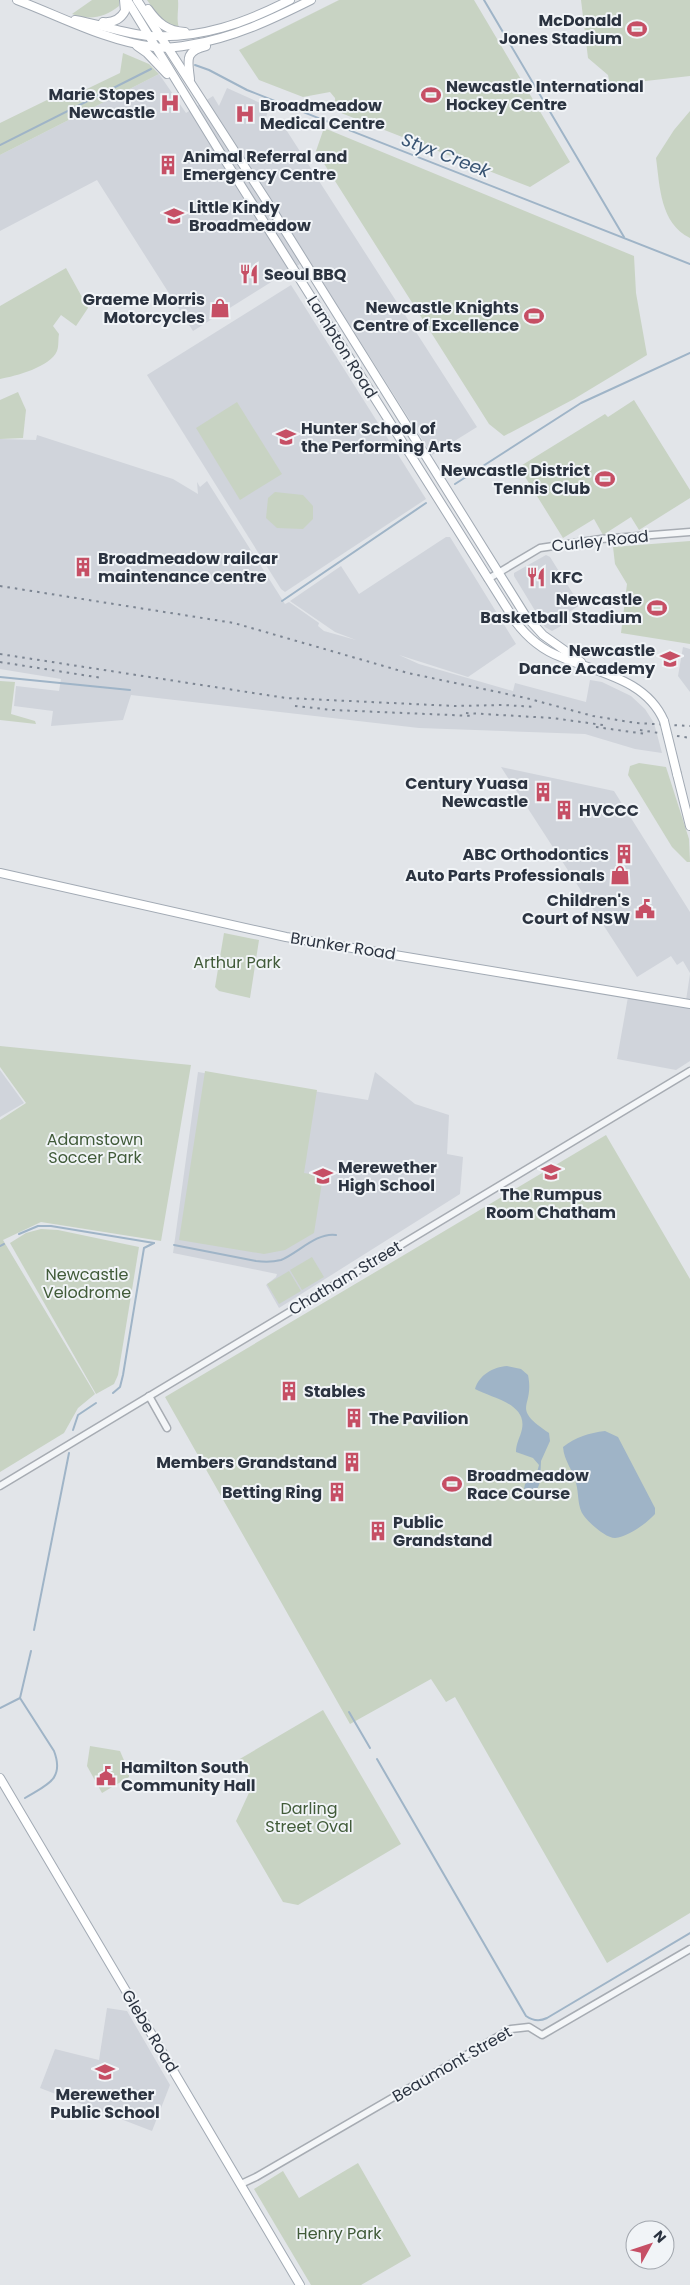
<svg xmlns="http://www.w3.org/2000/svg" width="690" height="2285" font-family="Poppins,sans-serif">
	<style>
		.built { fill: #d0d4db }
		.green { fill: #c8d3c3 }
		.water { fill: #9fb4c7 }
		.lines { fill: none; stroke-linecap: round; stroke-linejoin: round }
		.stream { stroke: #9fb4c7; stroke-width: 2 }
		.minor-casing { stroke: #a7acb3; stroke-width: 9 }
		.major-casing { stroke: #a2aab4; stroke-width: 10 }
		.minor { stroke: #f4f6f8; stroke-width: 6 }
		.major { stroke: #fff; stroke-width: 8 }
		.rail { stroke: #7c8592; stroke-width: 2; stroke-dasharray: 2.5 5; stroke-linecap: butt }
		.major-bridge-casing { stroke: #a2aab4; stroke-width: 10; stroke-linecap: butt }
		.major-bridge { stroke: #fff; stroke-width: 8 }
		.labels { text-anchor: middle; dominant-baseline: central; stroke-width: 4; stroke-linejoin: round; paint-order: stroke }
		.poi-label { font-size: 16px; font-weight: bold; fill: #2b3340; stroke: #f1f4f7; text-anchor: start }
		.street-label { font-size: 16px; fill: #2b3340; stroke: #f1f4f7 }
		.park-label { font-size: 16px; fill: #415b39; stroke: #f1f4f7 }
		.water-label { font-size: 18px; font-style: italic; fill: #375372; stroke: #f1f4f7 }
	</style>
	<rect width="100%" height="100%" fill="#e2e5e9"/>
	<g class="built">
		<polygon points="159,74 186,113 213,96 219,106 227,88 269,107 265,121 285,128 477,427 432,455 308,259 193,331 97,180 0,231 0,155"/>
		<polygon points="291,285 426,499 285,592 281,589 147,375"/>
		<polygon points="37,435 173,479 198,494 197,482 200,487 207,481 285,604 289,602 319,623 318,626 324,631 356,640 335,632 290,601 341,566 359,594 446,537 450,537 516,644 468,677 399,655 419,664 513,691 515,683 586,702 590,680 602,682 631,696 645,709 654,723 662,753 635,749 585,734 419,728 131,695 123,720 51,726 53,711 14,706 16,686 59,691 61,679 0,669 0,439 36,440"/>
		<polygon points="546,555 550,557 580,605 561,617 561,626 552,631 545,627 514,576 514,573"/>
		<polygon points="683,647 690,649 690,692 678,676"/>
		<polygon points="501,767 614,791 690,912 690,973 683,961 677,965 671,956 637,977"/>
		<polygon points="690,974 690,1061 676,1070 617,1059 628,997 685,1007"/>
		<polygon points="0,1070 24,1103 0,1117"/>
		<polygon points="198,1072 368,1100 375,1072 415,1104 449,1115 447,1154 463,1157 460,1194 279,1308 266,1285 276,1277 277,1274 173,1253"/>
		<polygon points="107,2008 127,2011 170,2085 152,2131 40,2088 55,2049 99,2060"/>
	</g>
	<g class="green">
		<path d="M 92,0 L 119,0 L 119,6 C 106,17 89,21 72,14 Z"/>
		<path d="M 147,0 L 178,0 C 179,10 176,18 179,28 L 162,21 Z"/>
		<polygon points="339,0 474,0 570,162 530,187 336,111 335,98 330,92 303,97 259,80 239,50"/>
		<polygon points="581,0 690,0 690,76 610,85 608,75 588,58"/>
		<polygon points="123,53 149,64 159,74 0,155 0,123 47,100 66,99 120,73"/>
		<path d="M 690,111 L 690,238 C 660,223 660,187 656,158 L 674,130 Z"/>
		<polygon points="324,128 634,256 636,293 647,355 574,399 504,436 489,424 316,151"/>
		<path d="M 66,268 L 88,308 L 76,326 L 61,315 L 53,326 L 59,334 C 58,339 59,346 57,351 C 50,367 16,376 0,379 L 0,306 Z"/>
		<polygon points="18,392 26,410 23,438 0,439 0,400"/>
		<polygon points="634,400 690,490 690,498 639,530 631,517 603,535 594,519 563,538 519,467 605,414 608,417"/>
		<polygon points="237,402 282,474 240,500 196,428"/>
		<polygon points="275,492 303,495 313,506 313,519 303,529 277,528 266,518 268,498"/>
		<polygon points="690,541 690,644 621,633 627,584 615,564 613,547"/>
		<polygon points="0,681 15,682 11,714 35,721 36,724 0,720"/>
		<polygon points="639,763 666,767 689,839 690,862 687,862 672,847 628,775 630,766"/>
		<polygon points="224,933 259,940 250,998 219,991 215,987"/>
		<polygon points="0,1046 191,1065 161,1241 41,1222 3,1240 95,1394 78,1408 64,1433 0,1472 0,1120 26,1103 0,1067"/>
		<polygon points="205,1071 317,1090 304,1173 323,1176 314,1233 285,1250 264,1254 179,1240"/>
		<polygon points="606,1135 690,1279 690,1913 607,1963 455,1697 446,1702 431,1679 350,1724 165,1397"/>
		<polygon points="41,1229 58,1230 139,1247 118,1375 114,1384 96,1394 10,1243 26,1233"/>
		<polygon points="312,1257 324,1277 302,1290 290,1270"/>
		<polygon points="289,1271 301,1291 279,1304 267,1284"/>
		<polygon points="323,1710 401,1844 298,1905 283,1902 236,1821 253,1784 238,1760"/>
		<polygon points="90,1746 120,1751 129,1772 129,1777 102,1793 87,1766"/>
		<polygon points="358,2163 411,2256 361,2285 311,2285 254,2189 283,2171 299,2198"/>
	</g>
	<g class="water">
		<path d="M 507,1366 L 521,1369 L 528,1375 C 535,1409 509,1406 549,1433 L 550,1441 L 541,1461 L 540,1482 L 537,1490 L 532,1496 L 524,1489 L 525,1484 L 536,1476 L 539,1465 L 533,1458 L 516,1452 C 516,1443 520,1438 522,1429 C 527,1403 491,1398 475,1389 C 479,1375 493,1367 507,1366 Z"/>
		<path d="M 605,1431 L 618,1437 L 655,1508 L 655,1514 C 647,1523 628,1537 615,1538 C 606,1538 590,1524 584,1516 C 577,1507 579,1493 576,1483 C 573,1470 564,1461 563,1447 C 576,1437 589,1433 605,1431 Z"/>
	</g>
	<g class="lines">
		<g class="stream">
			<polyline points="484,0 624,237"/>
			<polyline points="195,65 209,70 247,90 690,264"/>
			<polyline points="0,145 151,69"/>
			<polyline points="455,484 581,403 690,353"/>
			<polyline points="282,601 426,503"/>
			<polyline points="0,677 130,690"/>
			<polyline points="19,1234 38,1226 51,1226 154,1243"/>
			<path d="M 174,1245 L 256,1261 C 264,1262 273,1262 281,1260 C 298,1253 317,1232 336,1235"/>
			<polyline points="0,1246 4,1244"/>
			<polyline points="113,1393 120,1387 123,1375 144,1248 154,1243"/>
			<polyline points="73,1430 78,1415 96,1403"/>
			<polyline points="34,1630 69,1453"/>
			<polyline points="0,1708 20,1698"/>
			<polyline points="349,1712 370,1748"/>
			<path d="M 377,1759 L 526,2016 C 533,2021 539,2022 547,2018 L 690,1933"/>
			<path d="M 25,1798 C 46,1785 65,1780 54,1751 L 20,1698 L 31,1651"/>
		</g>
		<defs>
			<g id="minor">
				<polyline points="488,579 540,548 601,539 690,532"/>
				<polyline points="149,1396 167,1428"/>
				<polyline points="0,1486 690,1071"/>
				<polyline points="241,2184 256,2177 511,2029 529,2027 542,2035 690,1949"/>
			</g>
			<g id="major">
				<path d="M 17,0 C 62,17 106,41 154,47 C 166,49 178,47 189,45 C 233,38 271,20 311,0"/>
				<path d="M 127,0 L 223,157 L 515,621 C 527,637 542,650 561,657 C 598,673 646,679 664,721"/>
				<polyline points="137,0 266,200 525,615 543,635 581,662"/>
				<path d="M 148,9 C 158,23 167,31 185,32"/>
				<path d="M 75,20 C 99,24 125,34 150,36 C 201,39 245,23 290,0"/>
				<path d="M 103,22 C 113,23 120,20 125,11 L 124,0"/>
				<polyline points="137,46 147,53 167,74"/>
				<path d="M 190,79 C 188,61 184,51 206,46"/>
				<polyline points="677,774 690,826"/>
				<polyline points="0,873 286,937 690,1004"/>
				<polyline points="0,1778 300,2285"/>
			</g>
		</defs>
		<use href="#minor" class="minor-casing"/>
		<use href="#major" class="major-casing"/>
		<use href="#minor" class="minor"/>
		<use href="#major" class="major"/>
		<g class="rail">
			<polyline points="0,586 234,623 408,673 526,698 593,716 636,723 690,726"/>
			<polyline points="0,654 286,698 455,706 503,705 536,707"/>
			<polyline points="0,662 102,678"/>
			<polyline points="295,706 333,710 474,716"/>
			<polyline points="466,713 552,718 603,725"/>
			<polyline points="596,727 646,734"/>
			<polyline points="640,730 690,738"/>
		</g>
		<defs>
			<polyline id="major-bridge" points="664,721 677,774"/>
		</defs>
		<use href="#major-bridge" class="major-bridge-casing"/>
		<use href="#major-bridge" class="major-bridge"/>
	</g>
	<defs>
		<symbol id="stadium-bare" viewBox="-9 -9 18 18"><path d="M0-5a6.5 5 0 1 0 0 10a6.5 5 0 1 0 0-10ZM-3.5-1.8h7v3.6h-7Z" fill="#c64f65" stroke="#f1f4f7" stroke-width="2.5" paint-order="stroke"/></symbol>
		<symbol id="hospital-bare" viewBox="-9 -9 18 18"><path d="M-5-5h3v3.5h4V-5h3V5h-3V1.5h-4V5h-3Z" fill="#c64f65" stroke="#f1f4f7" stroke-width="2.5" paint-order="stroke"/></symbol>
		<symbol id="building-bare" viewBox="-9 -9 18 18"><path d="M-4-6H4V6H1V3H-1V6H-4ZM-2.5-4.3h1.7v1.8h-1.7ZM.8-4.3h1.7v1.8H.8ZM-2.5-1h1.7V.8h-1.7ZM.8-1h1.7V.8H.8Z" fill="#c64f65" stroke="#f1f4f7" stroke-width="2.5" paint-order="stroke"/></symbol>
		<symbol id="school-bare" viewBox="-9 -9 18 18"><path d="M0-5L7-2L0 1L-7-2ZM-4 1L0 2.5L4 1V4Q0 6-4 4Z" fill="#c64f65" stroke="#f1f4f7" stroke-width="2.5" paint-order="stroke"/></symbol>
		<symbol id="restaurant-bare" viewBox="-9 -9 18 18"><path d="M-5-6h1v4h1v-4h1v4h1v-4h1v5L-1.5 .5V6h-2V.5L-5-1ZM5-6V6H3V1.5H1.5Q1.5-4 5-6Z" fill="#c64f65" stroke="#f1f4f7" stroke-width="2.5" paint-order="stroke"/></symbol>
		<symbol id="shop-bare" viewBox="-9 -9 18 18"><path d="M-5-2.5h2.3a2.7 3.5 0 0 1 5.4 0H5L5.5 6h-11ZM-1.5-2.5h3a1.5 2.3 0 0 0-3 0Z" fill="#c64f65" stroke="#f1f4f7" stroke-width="2.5" paint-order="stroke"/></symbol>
		<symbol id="civic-bare" viewBox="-9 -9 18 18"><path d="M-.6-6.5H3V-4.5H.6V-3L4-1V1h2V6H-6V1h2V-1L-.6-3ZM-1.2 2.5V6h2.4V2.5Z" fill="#c64f65" stroke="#f1f4f7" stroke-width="2.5" paint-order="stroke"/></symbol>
	</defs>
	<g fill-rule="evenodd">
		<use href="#stadium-bare" x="623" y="15" width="28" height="28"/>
		<use href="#stadium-bare" x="417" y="81" width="28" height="28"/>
		<use href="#hospital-bare" x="156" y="89" width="28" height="28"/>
		<use href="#hospital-bare" x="231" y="100" width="28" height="28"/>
		<use href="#building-bare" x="154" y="151" width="28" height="28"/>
		<use href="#school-bare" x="160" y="202" width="28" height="28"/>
		<use href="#restaurant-bare" x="235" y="260" width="28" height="28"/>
		<use href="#shop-bare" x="206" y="294" width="28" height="28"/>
		<use href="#stadium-bare" x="520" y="302" width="28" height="28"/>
		<use href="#school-bare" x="272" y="423" width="28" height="28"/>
		<use href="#stadium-bare" x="591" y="465" width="28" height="28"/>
		<use href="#building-bare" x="69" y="553" width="28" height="28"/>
		<use href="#restaurant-bare" x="522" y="563" width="28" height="28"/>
		<use href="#stadium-bare" x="643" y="594" width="28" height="28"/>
		<use href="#school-bare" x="656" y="645" width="28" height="28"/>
		<use href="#building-bare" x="529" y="778" width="28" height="28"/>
		<use href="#building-bare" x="550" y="796" width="28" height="28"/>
		<use href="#building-bare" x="610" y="840" width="28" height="28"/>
		<use href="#shop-bare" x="606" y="861" width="28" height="28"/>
		<use href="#civic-bare" x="631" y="895" width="28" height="28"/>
		<use href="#school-bare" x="537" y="1158" width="28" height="28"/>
		<use href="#school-bare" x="309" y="1162" width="28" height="28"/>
		<use href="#building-bare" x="275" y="1377" width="28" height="28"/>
		<use href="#building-bare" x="340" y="1404" width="28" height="28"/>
		<use href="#building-bare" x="338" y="1448" width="28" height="28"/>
		<use href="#stadium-bare" x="438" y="1470" width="28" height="28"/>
		<use href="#building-bare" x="323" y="1478" width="28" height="28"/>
		<use href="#building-bare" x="364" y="1517" width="28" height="28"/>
		<use href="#civic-bare" x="92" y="1762" width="28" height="28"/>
		<use href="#school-bare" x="91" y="2058" width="28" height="28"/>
	</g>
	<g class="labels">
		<g class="poi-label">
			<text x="622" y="20" text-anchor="end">McDonald<tspan x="622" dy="18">Jones Stadium</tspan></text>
			<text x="446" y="86">Newcastle International<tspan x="446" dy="18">Hockey Centre</tspan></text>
			<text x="155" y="94" text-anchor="end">Marie Stopes<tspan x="155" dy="18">Newcastle</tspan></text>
			<text x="260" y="105">Broadmeadow<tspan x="260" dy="18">Medical Centre</tspan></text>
			<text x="183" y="156">Animal Referral and<tspan x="183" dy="18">Emergency Centre</tspan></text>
			<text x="189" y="207">Little Kindy<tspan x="189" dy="18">Broadmeadow</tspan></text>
			<text x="264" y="274">Seoul BBQ</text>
			<text x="205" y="299" text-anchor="end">Graeme Morris<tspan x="205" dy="18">Motorcycles</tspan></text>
			<text x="519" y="307" text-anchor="end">Newcastle Knights<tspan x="519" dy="18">Centre of Excellence</tspan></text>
			<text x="301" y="428">Hunter School of<tspan x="301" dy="18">the Performing Arts</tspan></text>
			<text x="590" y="470" text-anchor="end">Newcastle District<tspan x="590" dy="18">Tennis Club</tspan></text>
			<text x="98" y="558">Broadmeadow railcar<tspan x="98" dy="18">maintenance centre</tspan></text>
			<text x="551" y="577">KFC</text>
			<text x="642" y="599" text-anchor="end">Newcastle<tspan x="642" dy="18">Basketball Stadium</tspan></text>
			<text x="655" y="650" text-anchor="end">Newcastle<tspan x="655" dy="18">Dance Academy</tspan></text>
			<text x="528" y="783" text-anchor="end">Century Yuasa<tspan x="528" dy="18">Newcastle</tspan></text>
			<text x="579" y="810">HVCCC</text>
			<text x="609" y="854" text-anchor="end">ABC Orthodontics</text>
			<text x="605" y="875" text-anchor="end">Auto Parts Professionals</text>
			<text x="630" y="900" text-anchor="end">Children's<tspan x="630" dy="18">Court of NSW</tspan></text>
			<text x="338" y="1167">Merewether<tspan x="338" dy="18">High School</tspan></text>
			<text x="551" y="1194" text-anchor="middle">The Rumpus<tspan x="551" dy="18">Room Chatham</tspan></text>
			<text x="304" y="1391">Stables</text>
			<text x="369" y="1418">The Pavilion</text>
			<text x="337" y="1462" text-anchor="end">Members Grandstand</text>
			<text x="467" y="1475">Broadmeadow<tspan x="467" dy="18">Race Course</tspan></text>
			<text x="322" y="1492" text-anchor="end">Betting Ring</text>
			<text x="393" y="1522">Public<tspan x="393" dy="18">Grandstand</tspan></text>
			<text x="121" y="1767">Hamilton South<tspan x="121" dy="18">Community Hall</tspan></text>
			<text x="105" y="2094" text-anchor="middle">Merewether<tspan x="105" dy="18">Public School</tspan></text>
		</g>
		<g class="street-label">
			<text transform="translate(342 347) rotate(58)">Lambton Road</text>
			<text transform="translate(600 541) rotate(-6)">Curley Road</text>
			<text transform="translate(343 946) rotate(9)">Brunker Road</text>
			<text transform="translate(345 1278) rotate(-31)">Chatham Street</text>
			<text transform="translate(150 2031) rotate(59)">Glebe Road</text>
			<text transform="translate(452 2064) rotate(-30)">Beaumont Street</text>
		</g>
		<g class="park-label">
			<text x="237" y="962">Arthur Park</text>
			<text x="95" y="1139">Adamstown<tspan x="95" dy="18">Soccer Park</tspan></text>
			<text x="87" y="1274">Newcastle<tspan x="87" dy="18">Velodrome</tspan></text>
			<text x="309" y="1808">Darling<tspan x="309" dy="18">Street Oval</tspan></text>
			<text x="339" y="2233">Henry Park</text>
		</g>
		<g class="water-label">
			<text transform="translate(446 155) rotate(21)">Styx Creek</text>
		</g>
	</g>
	<g transform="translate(650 2245) rotate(50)"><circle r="24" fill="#f1f4f7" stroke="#a2a7ae"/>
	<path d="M0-4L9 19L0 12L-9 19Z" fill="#c64f65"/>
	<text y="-8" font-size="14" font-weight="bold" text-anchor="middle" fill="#2b3340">N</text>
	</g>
</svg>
